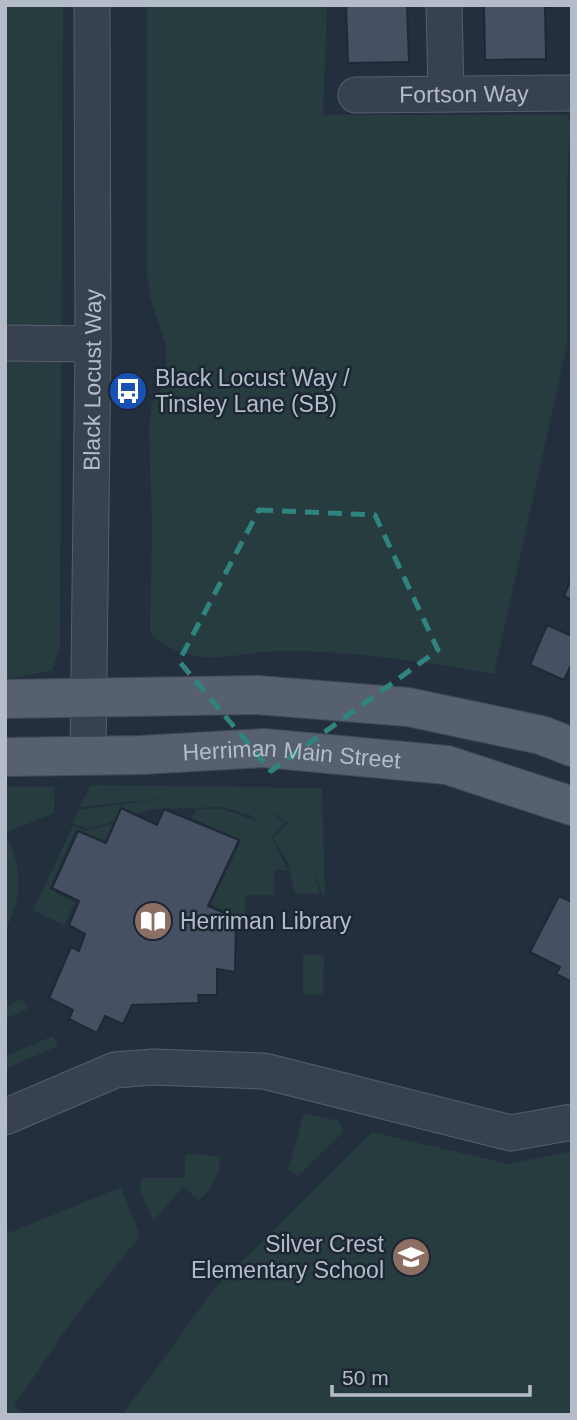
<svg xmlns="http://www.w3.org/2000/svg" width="577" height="1420" font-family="Arial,sans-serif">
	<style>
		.green { fill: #263c3f }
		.building { fill: #455162; stroke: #1f2835; stroke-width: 2 }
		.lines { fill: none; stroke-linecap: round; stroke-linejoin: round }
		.minor-casing { stroke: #565f6c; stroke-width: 37 }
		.major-casing { stroke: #414a57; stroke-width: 40 }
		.minor { stroke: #38414e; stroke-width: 35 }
		.major { stroke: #56606e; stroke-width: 38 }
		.marked { fill: none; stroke: #308480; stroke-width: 5; stroke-dasharray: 14 9; stroke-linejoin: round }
		.labels { text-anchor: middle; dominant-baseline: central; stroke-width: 5; stroke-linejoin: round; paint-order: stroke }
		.street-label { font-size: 23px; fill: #b4bcc9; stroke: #1d2633 }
		.poi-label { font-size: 23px; fill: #b4bcc9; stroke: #1d2633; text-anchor: start }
	</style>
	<rect width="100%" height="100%" fill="#242f3e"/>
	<g class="green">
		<polygon points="5,5 63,5 60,649 52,670 5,680"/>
		<path d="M 147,5 L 327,5 L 323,115 L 567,115 L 570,122 L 567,193 L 567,345 L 494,674 C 426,662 356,651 286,651 C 258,650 222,661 196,656 C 180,653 159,645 150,632 L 152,527 L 149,429 L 152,403 L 163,386 L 166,371 L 166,345 L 150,297 L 147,273 Z"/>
		<polygon points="91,785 322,788 325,895 322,895 311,857 320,894 295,893 288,863 273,838 288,823 274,813 267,820 274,814 285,823 271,837 288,870 274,870 275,895 245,895 245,923 211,904 241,841 192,818 196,809 223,809 259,822 250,815 222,807 152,809 89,829 73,824 78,810 167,798 79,807"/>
		<polygon points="5,787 55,787 54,813 5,833"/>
		<polygon points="113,823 105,841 76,830 49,889 75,902 64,925 33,910 73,826 86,831"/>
		<path d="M 5,834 C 23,867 23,897 5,930 Z"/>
		<polygon points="303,955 324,955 323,994 303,995"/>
		<polygon points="22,999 28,1009 5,1019 5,1006"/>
		<polygon points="53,1036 58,1046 5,1069 5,1056"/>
		<polygon points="304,1113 339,1121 343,1132 298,1176 288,1170"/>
		<polygon points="372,1132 508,1164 572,1151 572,1415 122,1415 215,1288"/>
		<path d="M 187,1154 L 219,1156 C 223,1170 210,1191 199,1200 L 183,1187 L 153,1221 L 140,1189 L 141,1178 L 185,1178 L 185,1157 Z"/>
		<polygon points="121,1187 140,1236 73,1319 14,1406 26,1415 5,1415 5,1223 9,1233"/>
	</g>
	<g class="building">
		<polygon points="346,5 407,5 409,62 348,63"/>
		<polygon points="484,5 545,5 546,59 485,60"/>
		<polygon points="572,577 572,600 564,596"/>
		<polygon points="547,625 572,636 572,663 564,680 530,665"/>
		<polygon points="121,808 157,825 164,809 239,840 208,906 236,918 235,972 217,969 217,995 198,995 199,1003 132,1005 123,1024 105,1016 97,1033 69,1019 73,1010 49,998 71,947 79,951 85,934 69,925 79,901 52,888 78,831 106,843"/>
		<polygon points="559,896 572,902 572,982 556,974 560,967 530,952"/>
	</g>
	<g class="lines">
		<defs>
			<g id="minor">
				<polyline points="444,5 446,94"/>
				<path id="s1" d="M 356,95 L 572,93"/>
				<polyline points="5,343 93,344"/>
				<path id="s2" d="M 88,756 L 93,344 L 92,5"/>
				<polyline points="5,1117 115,1070 153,1067 264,1071 511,1133 572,1122"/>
			</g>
			<g id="major">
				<polyline points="5,699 257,695 408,707 541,735 572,747"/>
				<path id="s3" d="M 5,757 L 141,755 L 264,748 L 447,765 L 572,806"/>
			</g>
		</defs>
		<use href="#minor" class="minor-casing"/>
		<use href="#major" class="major-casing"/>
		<use href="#minor" class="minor"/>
		<use href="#major" class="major"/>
	</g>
	<path class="marked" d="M 259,510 L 375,515 L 438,650 L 271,771 L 179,661 Z"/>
	<defs>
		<symbol id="bus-disc" viewBox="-11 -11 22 22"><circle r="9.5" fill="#1a4fb4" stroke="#1d2633"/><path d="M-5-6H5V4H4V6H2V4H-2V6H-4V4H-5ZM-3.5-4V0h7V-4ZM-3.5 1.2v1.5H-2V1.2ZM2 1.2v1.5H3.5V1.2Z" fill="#fff"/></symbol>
		<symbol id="library-disc" viewBox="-11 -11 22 22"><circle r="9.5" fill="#8d6e63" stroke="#1d2633"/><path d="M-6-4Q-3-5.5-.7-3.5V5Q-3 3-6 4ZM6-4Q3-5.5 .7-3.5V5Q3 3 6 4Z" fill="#fff"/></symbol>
		<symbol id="school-disc" viewBox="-11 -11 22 22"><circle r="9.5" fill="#8d6e63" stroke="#1d2633"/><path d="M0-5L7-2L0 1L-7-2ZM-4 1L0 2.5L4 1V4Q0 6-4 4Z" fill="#fff"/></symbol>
	</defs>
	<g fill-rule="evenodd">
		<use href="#bus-disc" x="106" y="369" width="44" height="44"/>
		<use href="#library-disc" x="131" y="899" width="44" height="44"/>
		<use href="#school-disc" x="389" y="1235" width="44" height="44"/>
	</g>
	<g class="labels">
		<g class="street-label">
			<text stroke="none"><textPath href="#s1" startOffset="108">Fortson Way</textPath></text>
			<text stroke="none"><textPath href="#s2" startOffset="376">Black Locust Way</textPath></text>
			<text stroke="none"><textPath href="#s3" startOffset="287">Herriman Main Street</textPath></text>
		</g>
		<g class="poi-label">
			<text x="155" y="378">Black Locust Way /<tspan x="155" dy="26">Tinsley Lane (SB)</tspan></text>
			<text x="180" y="921">Herriman Library</text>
			<text x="384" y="1244" text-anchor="end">Silver Crest<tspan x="384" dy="26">Elementary School</tspan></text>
		</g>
	</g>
	<rect width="577" height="1420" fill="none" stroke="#b4bcc9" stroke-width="14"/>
	<path d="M332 1385v10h198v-10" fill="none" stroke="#b4bcc9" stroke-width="3.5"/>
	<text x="342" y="1385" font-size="21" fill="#b4bcc9" stroke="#1d2633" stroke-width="5" paint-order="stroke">50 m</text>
</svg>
